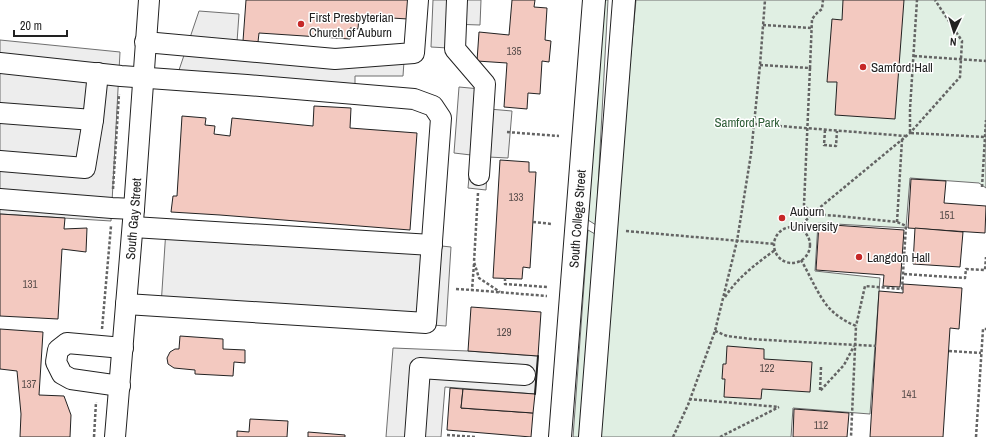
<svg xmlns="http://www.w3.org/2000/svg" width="986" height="437" font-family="'Archivo Narrow',sans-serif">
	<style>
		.green { fill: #e0efe3; stroke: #6f6f6f }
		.parking { fill: #ededed; stroke: #6f6f6f }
		.building { fill: #f3c9c0; stroke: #222 }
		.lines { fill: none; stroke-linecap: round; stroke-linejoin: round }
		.minor-casing { stroke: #222; stroke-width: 22 }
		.major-casing { stroke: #222; stroke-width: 24 }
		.path { stroke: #646464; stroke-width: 2.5; stroke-dasharray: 3 2; stroke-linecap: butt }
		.minor { stroke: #fff; stroke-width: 20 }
		.major { stroke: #fff; stroke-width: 22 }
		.wall { stroke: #222; stroke-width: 2 }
		.poi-dot { fill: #c62828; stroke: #fff; stroke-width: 1.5 }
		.labels { text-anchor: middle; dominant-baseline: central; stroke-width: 3; stroke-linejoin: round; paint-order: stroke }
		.number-label { font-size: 11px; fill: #564c4a }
		.poi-label { font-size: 13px; fill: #222; stroke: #fff; text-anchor: start }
		.park-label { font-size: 13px; fill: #2f5e38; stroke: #fff }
		.street-label { font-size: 13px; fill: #222; stroke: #fff }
	</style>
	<rect width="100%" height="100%" fill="#fff"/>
	<g class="green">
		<polygon points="603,0 608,0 596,225 588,220"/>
		<polygon points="636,0 986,0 986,188 979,183 910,178 906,228 818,223 815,271 880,278 870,414 793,408 791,437 598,437 618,170 631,53"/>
		<polygon points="588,230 595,234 581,437 573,437"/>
	</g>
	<g class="parking">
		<polygon points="433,0 481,0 480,25 450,24 448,48 431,47"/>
		<polygon points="199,11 239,14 237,42 348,51 405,46 403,76 355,76 355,84 178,73"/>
		<polygon points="0,40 120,52 111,221 0,214"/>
		<polygon points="459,87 491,90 489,109 512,111 508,158 488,157 486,190 468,188 471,155 454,153"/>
		<polygon points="166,229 432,245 451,247 446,326 161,306"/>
		<polygon points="393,348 468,351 538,356 535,394 445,387 441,437 386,437"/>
	</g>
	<g class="building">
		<polygon points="246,0 409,0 408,19 359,16 358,29 350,28 350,39 259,33 258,42 243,41"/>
		<polygon points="512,0 535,0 534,7 547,8 545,40 551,41 549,62 542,61 540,94 528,93 527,109 504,107 507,63 477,61 479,32 509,35"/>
		<polygon points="843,0 904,0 895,119 835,115 837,82 827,82 832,19 842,20"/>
		<polygon points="314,106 351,108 350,128 417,133 410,230 220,215 171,212 173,196 177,196 182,116 206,118 205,125 215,126 214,134 230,136 232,118 313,126"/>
		<polygon points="500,160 529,162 529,172 536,172 530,268 523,267 522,279 493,278"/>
		<polygon points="911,179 946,181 944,203 986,206 985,233 908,228"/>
		<polygon points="0,214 65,218 64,229 87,228 86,252 62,249 58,319 0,316"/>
		<polygon points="819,224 904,230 900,287 883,286 884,275 816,270"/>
		<polygon points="915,228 963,232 960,267 913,264"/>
		<polygon points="903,284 962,288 959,329 950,328 943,437 870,437 879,291 903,293"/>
		<polygon points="471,307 541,312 538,356 468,351"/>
		<polygon points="0,329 43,332 39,395 64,396 71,415 70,437 20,437 21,414 17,371 0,369"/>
		<polygon points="180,336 223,339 223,349 245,350 245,363 234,362 233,376 195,374 195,370 174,368 168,364 167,358 170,352 175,349 179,349"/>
		<polygon points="727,346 764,349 764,359 812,362 810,392 762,389 761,399 724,397 725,379 722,379 723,364 726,364"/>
		<polygon points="450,388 463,389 461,408 533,413 531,437 447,430"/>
		<polygon points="463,389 535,394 533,413 461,408"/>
		<polygon points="794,409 849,413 847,437 793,437"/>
		<polygon points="250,419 288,421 287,437 237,437 237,431 249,432"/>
		<polygon points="308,432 345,435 345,437 308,437"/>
	</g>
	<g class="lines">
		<defs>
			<g id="minor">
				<polyline points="457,0 455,49 485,84 479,175"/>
				<polyline points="145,42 335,59 414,53 418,0"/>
				<polyline points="0,63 121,76 247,85 414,99 433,106 441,118 426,323 126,304"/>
				<polyline points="0,113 93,120 98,73"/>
				<polyline points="0,161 85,168 93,120"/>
				<polyline points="0,199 112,208 134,209"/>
				<polyline points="133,227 432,245"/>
				<polyline points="120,386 71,379 62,374 56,362 58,350 67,343 123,348"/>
				<path id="s1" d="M 115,437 L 134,209 L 149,0"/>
				<polyline points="415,437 420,368 525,375"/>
			</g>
			<g id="major">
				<path id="s2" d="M 560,437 L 594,0"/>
				<polyline points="590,437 624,0"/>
			</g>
		</defs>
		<use href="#minor" class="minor-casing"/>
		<use href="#major" class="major-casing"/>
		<g class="path">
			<polyline points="763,25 812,28"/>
			<polyline points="914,56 986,61"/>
			<polyline points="760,65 810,68 812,19 817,13 822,9 823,0"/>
			<polyline points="810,68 804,205 812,214 839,216 897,222 906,226 902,289 865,286 856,326"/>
			<polyline points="754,124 906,136"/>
			<polyline points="825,130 824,145 836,146 837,131"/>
			<polyline points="507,132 559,136"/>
			<polyline points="910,132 910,109 917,0"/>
			<polyline points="911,133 985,137"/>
			<polyline points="982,187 986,120"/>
			<polyline points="113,189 119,94"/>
			<polyline points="478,193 474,262 479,278 500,292"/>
			<polyline points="533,222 552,224"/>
			<polyline points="897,222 902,140"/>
			<circle cx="792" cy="245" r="18"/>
			<polyline points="799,228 812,214 910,133 960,77 962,41 935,0"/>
			<polyline points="626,231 775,244"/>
			<path d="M 801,260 C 810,275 818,296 830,309 C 837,316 846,322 856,326 L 851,437"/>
			<polyline points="474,264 472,290 547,296"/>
			<polyline points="904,274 965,278 966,269 985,270 986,257"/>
			<polyline points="505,278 505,284 547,287"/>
			<polyline points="456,289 472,290"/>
			<path d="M 725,297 C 738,277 756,264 775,250"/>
			<polyline points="102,329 111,226"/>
			<polyline points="715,331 727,336 751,339 801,342 876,346"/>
			<polyline points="949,351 981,353"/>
			<polyline points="821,367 820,391 844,365 854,346"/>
			<polyline points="689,399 779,407"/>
			<polyline points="447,435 476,437"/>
			<polyline points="94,437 96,402"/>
			<polyline points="673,437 688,405 715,331 737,241 751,154 760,65 765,0"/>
			<polyline points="720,437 779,407"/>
			<polyline points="976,437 983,329 986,329"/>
		</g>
		<use href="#minor" class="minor"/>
		<use href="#major" class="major"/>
		<polyline class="wall" points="535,394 538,356"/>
	</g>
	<g class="poi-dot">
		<circle cx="301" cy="24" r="4"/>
		<circle cx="863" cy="67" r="4"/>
		<circle cx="782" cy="218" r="4"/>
		<circle cx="859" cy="257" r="4"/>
	</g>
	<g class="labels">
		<g class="number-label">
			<text x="514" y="51">135</text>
			<text x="516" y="197">133</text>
			<text x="947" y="215">151</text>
			<text x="30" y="284">131</text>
			<text x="504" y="332">129</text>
			<text x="767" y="368">122</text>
			<text x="29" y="384">137</text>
			<text x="909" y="394">141</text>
			<text x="821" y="425">112</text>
		</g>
		<g class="poi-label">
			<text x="309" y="17">First Presbyterian<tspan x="309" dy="15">Church of Auburn</tspan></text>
			<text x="871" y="67">Samford Hall</text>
			<text x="790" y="211">Auburn<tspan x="790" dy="15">University</tspan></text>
			<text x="867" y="257">Langdon Hall</text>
		</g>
		<g class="park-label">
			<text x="747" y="122">Samford Park</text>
		</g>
		<g class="street-label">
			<text stroke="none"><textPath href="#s1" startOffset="219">South Gay Street</textPath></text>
			<text stroke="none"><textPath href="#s2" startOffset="219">South College Street</textPath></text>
		</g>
	</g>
	<g transform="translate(954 32) rotate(184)" stroke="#ffffff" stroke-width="3" paint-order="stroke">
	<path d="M0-3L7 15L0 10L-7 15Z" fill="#222222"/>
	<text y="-6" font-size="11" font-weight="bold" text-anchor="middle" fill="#222222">N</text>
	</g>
	<path d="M14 30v6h53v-6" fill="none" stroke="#222222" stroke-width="2"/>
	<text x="20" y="30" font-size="12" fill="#222222" stroke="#ffffff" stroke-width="3" paint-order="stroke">20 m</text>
</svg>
